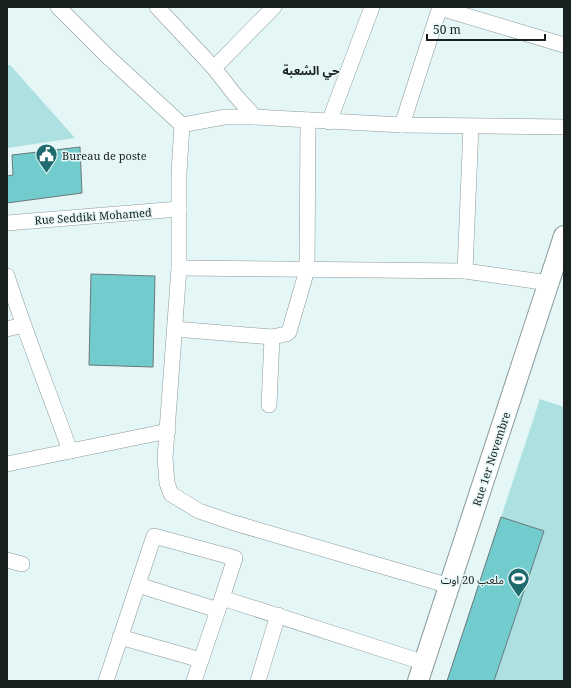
<svg xmlns="http://www.w3.org/2000/svg" width="571" height="688" font-family="'Noto Serif','Noto Sans Arabic',serif">
	<style>
		.green { fill: #ace0e1 }
		.building { fill: #72cbcd; stroke: #6a7979 }
		.lines { fill: none; stroke-linecap: round; stroke-linejoin: round }
		.minor-casing { stroke: #899999; stroke-width: 16 }
		.major-casing { stroke: #899999; stroke-width: 22 }
		.minor { stroke: #fff; stroke-width: 15 }
		.major { stroke: #fff; stroke-width: 20 }
		.labels { text-anchor: middle; dominant-baseline: central; stroke-width: 3; stroke-linejoin: round; paint-order: stroke }
		.poi-label { font-size: 11px; fill: #192020; stroke: #e5f6f6; text-anchor: start }
		.street-label { font-size: 11px; fill: #192020; stroke: #e5f6f6 }
		.neighbourhood-label { font-size: 12px; font-weight: bold; fill: #192020; stroke: #e5f6f6 }
	</style>
	<rect width="100%" height="100%" fill="#e5f6f6"/>
	<g class="green">
		<polygon points="7,65 10,65 75,138 7,148"/>
		<polygon points="540,399 564,407 564,681 447,681"/>
	</g>
	<g class="building">
		<polygon points="80,147 82,193 7,203 7,176 13,175 12,155"/>
		<polygon points="91,274 155,276 153,367 89,365"/>
		<polygon points="501,517 544,531 494,681 447,681"/>
	</g>
	<g class="lines">
		<defs>
			<g id="minor">
				<polyline points="58,7 106,55 182,125 225,117 255,117 402,125 564,127"/>
				<polyline points="157,7 214,68 235,95 255,117"/>
				<polyline points="440,8 564,45"/>
				<polyline points="214,68 274,7"/>
				<polyline points="329,122 372,7"/>
				<polyline points="182,125 179,173 179,268 165,458 167,483 171,494 199,511 231,522 450,586"/>
				<polyline points="402,125 440,7"/>
				<polyline points="7,223 179,209"/>
				<polyline points="179,268 465,271 549,283"/>
				<polyline points="465,271 471,126"/>
				<path d="M 7,276 C 26,335 49,392 70,451"/>
				<polyline points="7,329 23,325"/>
				<polyline points="175,329 272,337 286,334 289,332 307,270 308,120"/>
				<polyline points="269,405 272,337"/>
				<polyline points="7,464 168,431"/>
				<polyline points="7,560 22,564"/>
				<polyline points="138,585 218,610"/>
				<polyline points="120,637 201,660"/>
				<polyline points="106,681 154,536 235,558 222,598 425,663"/>
				<polyline points="194,681 222,598"/>
				<polyline points="258,681 278,615"/>
			</g>
			<polyline id="major" points="418,681 564,236"/>
		</defs>
		<use href="#minor" class="minor-casing"/>
		<use href="#major" class="major-casing"/>
		<use href="#minor" class="minor"/>
		<use href="#major" class="major"/>
	</g>
	<defs>
		<symbol id="civic-pin" viewBox="-11 -11 22 30"><path d="M0 17L-7.5 6A9.5 9.5 0 1 1 7.5 6Z" fill="#1e6a6c" stroke="#e5f6f6"/><path d="M-.6-6.5H3V-4.5H.6V-3L4-1V1h2V6H-6V1h2V-1L-.6-3ZM-1.2 2.5V6h2.4V2.5Z" fill="#fff"/></symbol>
		<symbol id="stadium-pin" viewBox="-11 -11 22 30"><path d="M0 17L-7.5 6A9.5 9.5 0 1 1 7.5 6Z" fill="#1e6a6c" stroke="#e5f6f6"/><path d="M0-5a6.5 5 0 1 0 0 10a6.5 5 0 1 0 0-10ZM-3.5-1.8h7v3.6h-7Z" fill="#fff"/></symbol>
	</defs>
	<g fill-rule="evenodd">
		<use href="#civic-pin" x="34" y="142" width="25" height="34"/>
		<use href="#stadium-pin" x="506" y="566" width="25" height="34"/>
	</g>
	<g class="labels">
		<g class="poi-label">
			<text x="62" y="155">Bureau de poste</text>
			<text x="504" y="579" text-anchor="end">ملعب 20 اوت</text>
		</g>
		<g class="street-label">
			<text transform="translate(93 216) rotate(-4)">Rue Seddiki Mohamed</text>
			<text transform="translate(491 459) rotate(-72)">Rue 1er Novembre</text>
		</g>
		<g class="neighbourhood-label">
			<text x="311" y="70">حي الشعبة</text>
		</g>
	</g>
	<rect width="571" height="688" fill="none" stroke="#192020" stroke-width="16"/>
	<path d="M427 34v6h118v-6" fill="none" stroke="#192020" stroke-width="2"/>
	<text x="433" y="34" font-size="12" fill="#192020" stroke="#e5f6f6" stroke-width="3" paint-order="stroke">50 m</text>
</svg>
